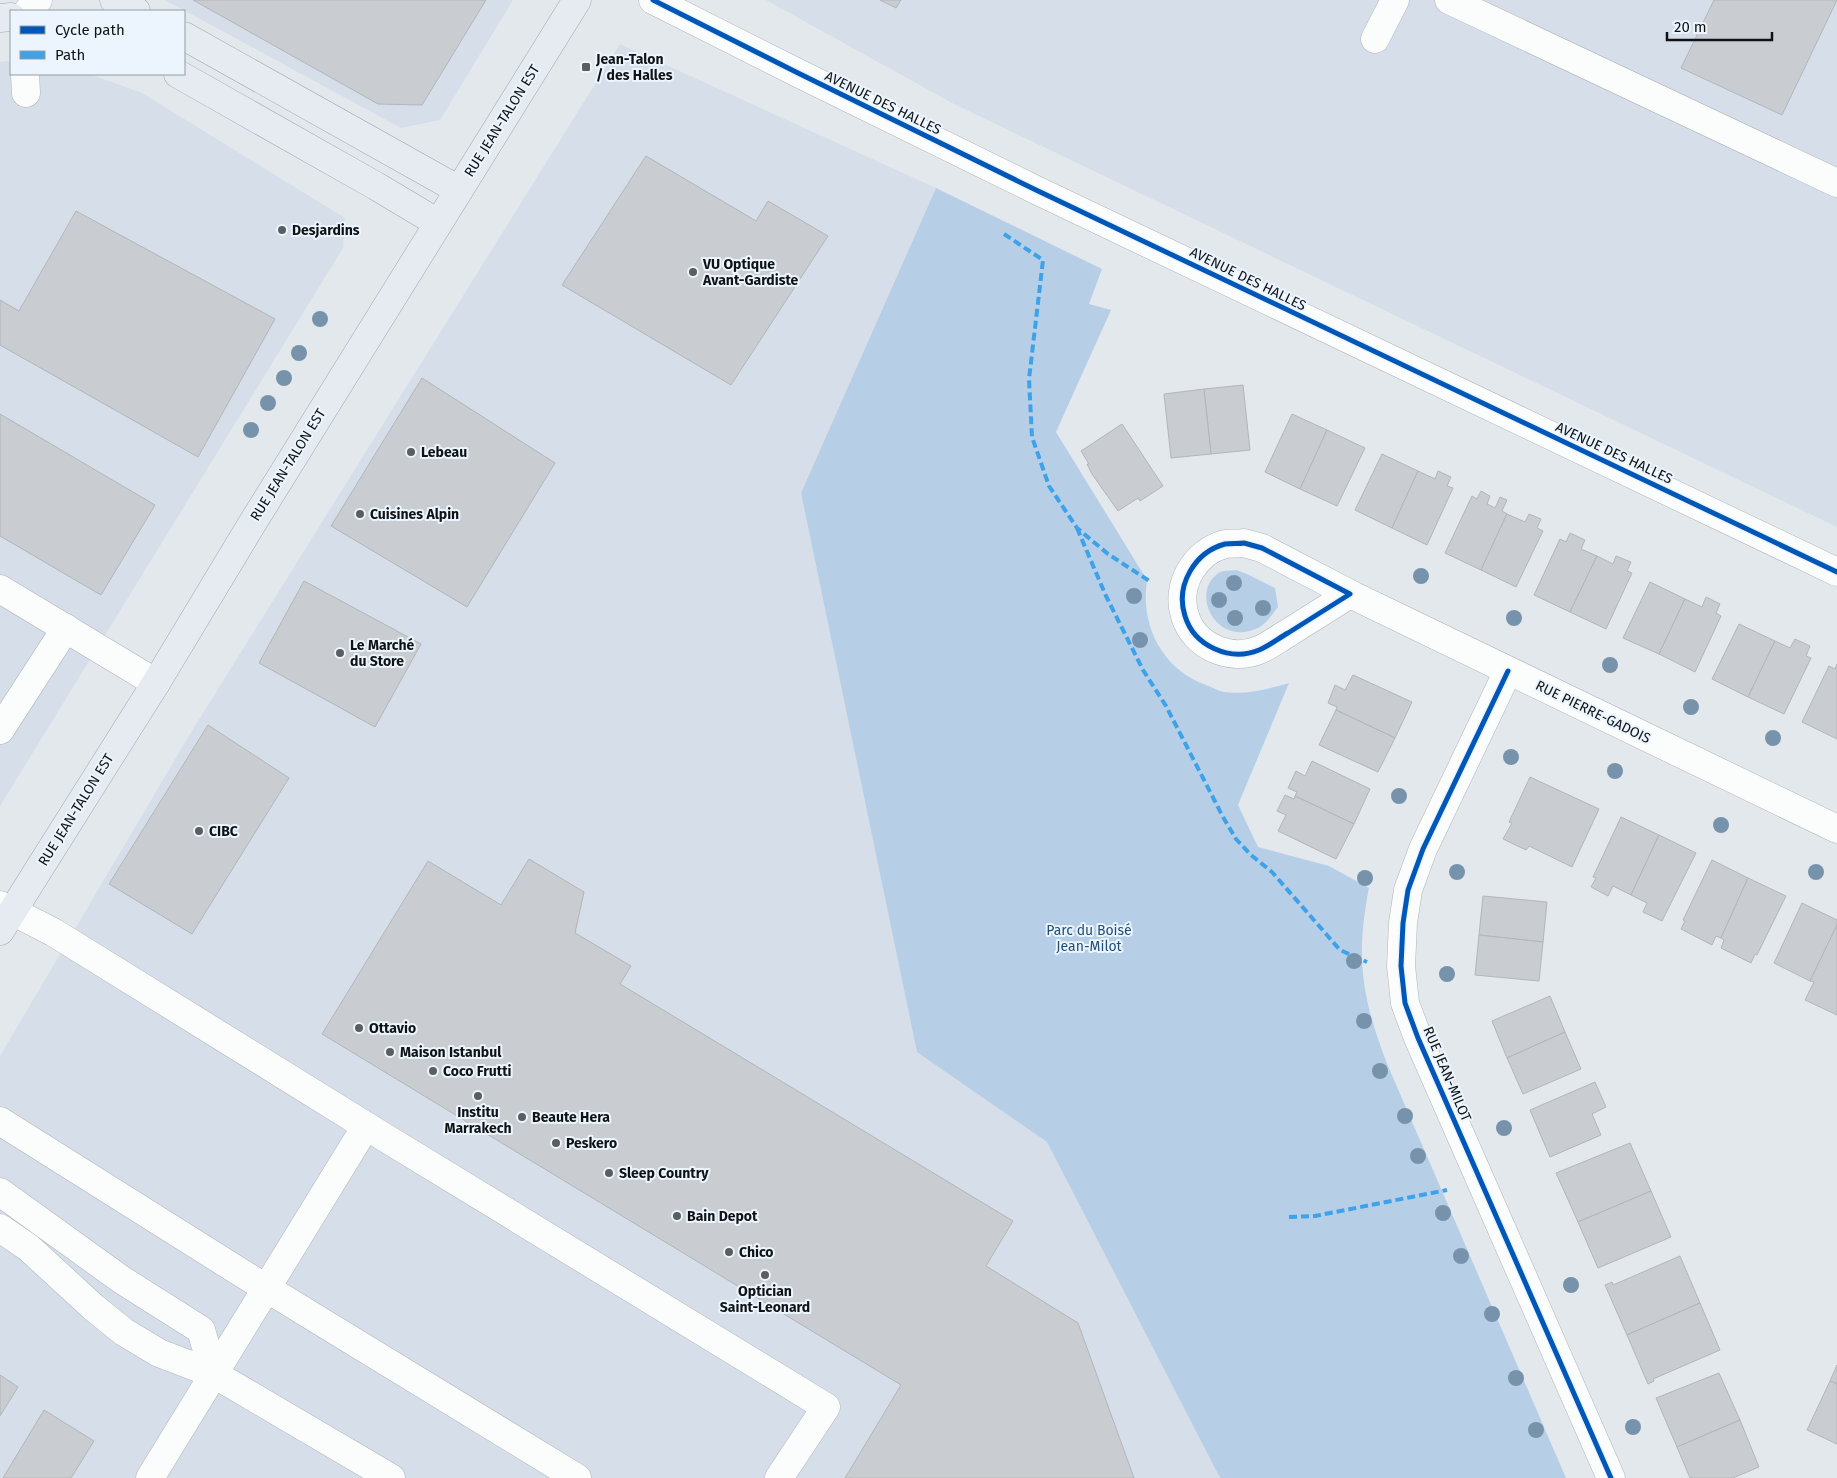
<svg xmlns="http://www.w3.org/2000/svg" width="1837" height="1478" font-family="'Fira Sans',sans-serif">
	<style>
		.built { fill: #d5dee9 }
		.green { fill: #b6cfe6 }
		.building { fill: #c9cdd1; stroke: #b2b6b9 }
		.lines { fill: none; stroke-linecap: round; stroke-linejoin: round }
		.minor-casing { stroke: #b2b5b9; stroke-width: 29 }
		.major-casing { stroke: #9fa9b4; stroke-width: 29 }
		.minor { stroke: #fbfcfc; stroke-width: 28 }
		.major { stroke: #e5ebf0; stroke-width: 28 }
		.quiet { stroke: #3da2ea; stroke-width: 4; stroke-dasharray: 8 4; stroke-linecap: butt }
		.cycleway-casing { stroke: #ecf5fe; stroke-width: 8 }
		.cycleway { stroke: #0057b8; stroke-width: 5 }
		.tree { fill: #7793ac }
		.poi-dot { fill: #5a5e61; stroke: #ecf5fe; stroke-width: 2 }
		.labels { text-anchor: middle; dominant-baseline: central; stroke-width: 4; stroke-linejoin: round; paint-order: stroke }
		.poi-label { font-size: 14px; font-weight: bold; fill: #101316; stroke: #ecf5fe; text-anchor: start }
		.street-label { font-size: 14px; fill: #101316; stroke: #ecf5fe }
		.park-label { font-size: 14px; fill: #1f4e77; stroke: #ecf5fe }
	</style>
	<rect width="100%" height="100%" fill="#e3e8ed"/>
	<g class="built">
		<polygon points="165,0 513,0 440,120 401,128"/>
		<polygon points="766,0 1837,0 1837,527 954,104"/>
		<polygon points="620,44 936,188 801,493 917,1051 1047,1142 1220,1478 0,1478 0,1056 190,734"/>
		<polygon points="11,61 11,74 89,74 142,93 345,218 343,248 0,806 0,62"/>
	</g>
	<g class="green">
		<path d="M 936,188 L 1102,269 L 1089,304 L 1111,310 L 1056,432 L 1147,580 C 1140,625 1162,669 1206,685 C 1212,687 1218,691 1224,692 C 1246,695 1268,689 1289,683 L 1238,805 L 1258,847 L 1329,866 L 1369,888 C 1355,959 1362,999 1388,1066 L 1566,1478 L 1220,1478 L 1047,1142 L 917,1052 L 801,493 Z"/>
		<path d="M 1236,570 L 1247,574 L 1275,588 L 1278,607 C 1273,613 1267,623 1260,627 C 1216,650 1188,591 1220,572 C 1225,570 1231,571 1236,570 Z"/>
	</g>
	<g class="building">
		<polygon points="193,0 486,0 422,105 378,104"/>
		<polygon points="880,0 901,0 896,8"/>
		<polygon points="1714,0 1837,0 1782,115 1681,68"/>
		<polygon points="646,156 756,221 768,201 828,236 731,385 562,285"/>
		<polygon points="76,211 275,319 198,457 0,345 0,300 19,311"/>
		<polygon points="422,378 555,463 467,607 331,526"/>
		<polygon points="1243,385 1250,450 1211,454 1204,389"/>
		<polygon points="1204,389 1211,454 1171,458 1164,394"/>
		<polygon points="0,414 155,505 101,595 0,536"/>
		<polygon points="1292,414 1327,430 1300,489 1265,472"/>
		<polygon points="1122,424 1163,486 1140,501 1138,498 1118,511 1092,474 1087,464 1089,464 1081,451"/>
		<polygon points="1327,430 1365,448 1337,506 1300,489"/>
		<polygon points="1382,454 1418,471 1392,528 1355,510"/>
		<polygon points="1418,471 1435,479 1438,471 1451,477 1447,486 1453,488 1427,545 1392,528"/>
		<polygon points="1481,491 1490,496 1487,504 1495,508 1500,497 1507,500 1502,511 1507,514 1481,570 1445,553 1472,496 1477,499"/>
		<polygon points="1507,514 1525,522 1529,514 1541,519 1537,528 1543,531 1516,587 1481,570"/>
		<polygon points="1570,533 1585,540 1581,549 1597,556 1570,612 1534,595 1560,539 1566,542"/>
		<polygon points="1597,556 1613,564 1616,556 1631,562 1627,571 1632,573 1606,629 1570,612"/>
		<polygon points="304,581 421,644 375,727 259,663"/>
		<polygon points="1650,582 1685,599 1659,654 1623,638"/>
		<polygon points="1706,597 1720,604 1716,613 1721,616 1695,672 1659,654 1685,599 1702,607"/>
		<polygon points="1739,624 1775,641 1748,697 1712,679"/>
		<polygon points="1795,639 1810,646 1806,656 1811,658 1784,714 1748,697 1775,641 1790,648"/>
		<polygon points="1837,664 1837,739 1802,722 1829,666 1835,669"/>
		<polygon points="1353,675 1412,702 1395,738 1336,710 1337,707 1328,703 1335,685 1345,690"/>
		<polygon points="1336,710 1395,738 1378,772 1319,745"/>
		<polygon points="208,725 289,778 192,934 109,884"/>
		<polygon points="1312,761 1370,789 1354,824 1295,796 1297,792 1288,788 1296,771 1305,776"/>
		<polygon points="1530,777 1599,809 1572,867 1529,846 1526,850 1503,839 1512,823 1509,822"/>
		<polygon points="1285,795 1294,799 1295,796 1354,824 1336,859 1278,831 1286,815 1277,811"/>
		<polygon points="1621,817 1659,835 1631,895 1613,886 1608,896 1591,887 1596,878 1593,877"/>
		<polygon points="1659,835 1696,853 1662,921 1643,912 1647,903 1631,895"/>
		<polygon points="529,859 584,892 575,933 631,966 620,984 1013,1221 986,1266 1078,1323 1134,1478 845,1478 901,1385 322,1034 428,861 501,905"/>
		<polygon points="1712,860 1748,878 1721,938 1716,936 1712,945 1681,929 1685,921 1683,920"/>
		<polygon points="1748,878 1786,896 1757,955 1755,954 1751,963 1721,948 1724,940 1721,938"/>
		<polygon points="1483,896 1547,902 1543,942 1479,935"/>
		<polygon points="1802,903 1837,920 1837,925 1810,981 1774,963"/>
		<polygon points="1837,925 1837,1015 1805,1000 1814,982 1810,981"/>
		<polygon points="1479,935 1543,942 1539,981 1475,975"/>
		<polygon points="1550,996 1565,1032 1507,1058 1492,1021"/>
		<polygon points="1565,1032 1581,1069 1523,1094 1507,1058"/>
		<polygon points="1595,1082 1606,1107 1592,1114 1601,1135 1550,1157 1530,1110"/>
		<polygon points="1630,1143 1651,1191 1578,1222 1556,1173"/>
		<polygon points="1651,1191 1671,1237 1598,1268 1578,1222"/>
		<polygon points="1680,1256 1700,1303 1627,1335 1605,1285 1612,1282 1613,1285"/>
		<polygon points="1700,1303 1720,1350 1653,1379 1654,1381 1648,1384 1627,1335"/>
		<polygon points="1837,1365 1837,1384 1830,1381"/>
		<polygon points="1719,1373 1740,1420 1677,1447 1656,1398"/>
		<polygon points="0,1375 18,1387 0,1416"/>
		<polygon points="1830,1381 1837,1384 1837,1444 1807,1430"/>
		<polygon points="44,1410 94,1441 71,1478 3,1478"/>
		<polygon points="1740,1420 1759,1467 1733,1478 1690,1478 1677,1447"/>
	</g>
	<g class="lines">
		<defs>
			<g id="minor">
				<polyline points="653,0 798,73 1036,190 1837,572"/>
				<polyline points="1449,0 1837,183"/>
				<polyline points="28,11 38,0"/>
				<polyline points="1375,39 1395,0"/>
				<polyline points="25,74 26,93"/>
				<path d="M 1244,543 L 1262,548 L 1350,594 C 1329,607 1309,620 1288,633 C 1279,638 1269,646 1259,650 C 1230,662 1194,646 1185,616 C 1175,585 1195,552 1225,544 C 1231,543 1238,544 1244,543 Z"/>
				<polyline points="0,589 156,683"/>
				<polyline points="1350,594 1837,829"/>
				<polyline points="1508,671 1423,849 1408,890 1403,923 1401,966 1405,1003 1418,1038 1611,1478"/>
				<polyline points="0,730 66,628"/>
				<polyline points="0,905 53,932 366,1126 826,1407 779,1478"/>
				<polyline points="0,1121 248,1277 577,1478"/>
				<polyline points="0,1192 122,1280 201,1330 214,1374"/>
				<polyline points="0,1228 29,1248 93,1307 124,1332 159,1353 214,1374 391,1478"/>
				<polyline points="150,1478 366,1126"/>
			</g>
			<g id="major">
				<polyline points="114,0 136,11"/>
				<polyline points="0,18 11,17"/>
				<polyline points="184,36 459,190"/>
				<polyline points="178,74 376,186 438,223"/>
				<polyline points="0,931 156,683 250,527 577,0"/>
			</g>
		</defs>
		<use href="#minor" class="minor-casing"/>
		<use href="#major" class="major-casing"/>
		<use href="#minor" class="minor"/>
		<use href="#major" class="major"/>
		<g class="quiet">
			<polyline points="1004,234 1043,260 1029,379 1032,437 1049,486 1077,528 1108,554 1151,582"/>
			<polyline points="1077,528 1106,596 1143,670 1166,706 1223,817 1236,839 1251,855 1272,872 1340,950 1367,962"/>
			<polyline points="1289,1217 1315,1216 1447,1190"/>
		</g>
		<defs>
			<g id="cycleway">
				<polyline points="653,0 798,73 1036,190 1837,572"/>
				<path d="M 1244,543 L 1262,548 L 1350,594 C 1329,607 1309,620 1288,633 C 1279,638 1269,646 1259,650 C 1230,662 1194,646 1185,616 C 1175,585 1195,552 1225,544 C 1231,543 1238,544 1244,543 Z"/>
				<polyline points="1508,671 1423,849 1408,890 1403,923 1401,966 1405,1003 1418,1038 1611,1478"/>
			</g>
		</defs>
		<use href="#cycleway" class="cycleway-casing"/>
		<use href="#cycleway" class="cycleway"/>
	</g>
	<g class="tree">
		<circle cx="320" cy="319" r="8"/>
		<circle cx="299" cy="353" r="8"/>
		<circle cx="284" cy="378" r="8"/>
		<circle cx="268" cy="403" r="8"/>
		<circle cx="251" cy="430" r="8"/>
		<circle cx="1421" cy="576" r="8"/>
		<circle cx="1234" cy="583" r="8"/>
		<circle cx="1134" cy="596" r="8"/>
		<circle cx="1219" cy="600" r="8"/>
		<circle cx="1263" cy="608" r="8"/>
		<circle cx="1235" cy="618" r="8"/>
		<circle cx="1514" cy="618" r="8"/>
		<circle cx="1140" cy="640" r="8"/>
		<circle cx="1610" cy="665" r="8"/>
		<circle cx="1691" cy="707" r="8"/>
		<circle cx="1773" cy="738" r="8"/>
		<circle cx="1511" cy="757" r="8"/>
		<circle cx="1615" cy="771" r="8"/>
		<circle cx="1399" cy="796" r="8"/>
		<circle cx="1721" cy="825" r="8"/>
		<circle cx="1457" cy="872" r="8"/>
		<circle cx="1816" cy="872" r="8"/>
		<circle cx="1365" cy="878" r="8"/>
		<circle cx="1354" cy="961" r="8"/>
		<circle cx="1447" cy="974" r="8"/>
		<circle cx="1364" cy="1021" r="8"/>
		<circle cx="1380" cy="1071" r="8"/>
		<circle cx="1405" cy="1116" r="8"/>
		<circle cx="1504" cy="1128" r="8"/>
		<circle cx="1418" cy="1156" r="8"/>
		<circle cx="1443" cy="1213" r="8"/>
		<circle cx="1461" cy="1256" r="8"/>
		<circle cx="1571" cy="1285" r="8"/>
		<circle cx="1492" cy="1314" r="8"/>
		<circle cx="1516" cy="1378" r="8"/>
		<circle cx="1633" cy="1427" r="8"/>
		<circle cx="1536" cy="1430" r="8"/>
	</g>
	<g class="poi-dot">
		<rect x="581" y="62" width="10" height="10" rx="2.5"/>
		<circle cx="282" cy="230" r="5"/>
		<circle cx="693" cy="272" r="5"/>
		<circle cx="411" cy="452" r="5"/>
		<circle cx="360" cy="514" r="5"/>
		<circle cx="340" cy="653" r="5"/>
		<circle cx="199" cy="831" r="5"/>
		<circle cx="359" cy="1028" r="5"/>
		<circle cx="390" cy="1052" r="5"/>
		<circle cx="433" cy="1071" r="5"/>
		<circle cx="478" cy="1096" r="5"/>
		<circle cx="522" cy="1117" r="5"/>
		<circle cx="556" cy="1143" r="5"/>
		<circle cx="609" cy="1173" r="5"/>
		<circle cx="677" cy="1216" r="5"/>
		<circle cx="729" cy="1252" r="5"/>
		<circle cx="765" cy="1275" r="5"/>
	</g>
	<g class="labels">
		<g class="poi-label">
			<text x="596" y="59">Jean-Talon<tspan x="596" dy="16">/ des Halles</tspan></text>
			<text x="292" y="230">Desjardins</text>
			<text x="703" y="264">VU Optique<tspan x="703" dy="16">Avant-Gardiste</tspan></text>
			<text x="421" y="452">Lebeau</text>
			<text x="370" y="514">Cuisines Alpin</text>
			<text x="350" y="645">Le Marché<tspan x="350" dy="16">du Store</tspan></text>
			<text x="209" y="831">CIBC</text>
			<text x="369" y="1028">Ottavio</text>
			<text x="400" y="1052">Maison Istanbul</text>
			<text x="443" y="1071">Coco Frutti</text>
			<text x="478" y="1112" text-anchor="middle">Institu<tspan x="478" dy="16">Marrakech</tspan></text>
			<text x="532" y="1117">Beaute Hera</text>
			<text x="566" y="1143">Peskero</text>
			<text x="619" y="1173">Sleep Country</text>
			<text x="687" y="1216">Bain Depot</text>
			<text x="739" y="1252">Chico</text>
			<text x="765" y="1291" text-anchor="middle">Optician<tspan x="765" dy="16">Saint-Leonard</tspan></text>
		</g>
		<g class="street-label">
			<text transform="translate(883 103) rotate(26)">AVENUE DES HALLES</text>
			<text transform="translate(502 121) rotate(-58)">RUE JEAN-TALON EST</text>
			<text transform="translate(1248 279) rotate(26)">AVENUE DES HALLES</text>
			<text transform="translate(1614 453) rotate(25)">AVENUE DES HALLES</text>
			<text transform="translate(288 465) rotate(-58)">RUE JEAN-TALON EST</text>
			<text transform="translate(1593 712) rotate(26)">RUE PIERRE-GADOIS</text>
			<text transform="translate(76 810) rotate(-58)">RUE JEAN-TALON EST</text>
			<text transform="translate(1447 1074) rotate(67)">RUE JEAN-MILOT</text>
		</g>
		<g class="park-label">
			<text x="1089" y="930">Parc du Boisé<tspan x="1089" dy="16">Jean-Milot</tspan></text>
		</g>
	</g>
	<rect x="10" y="10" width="175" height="65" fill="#ecf5fe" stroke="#949ba1"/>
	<rect x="20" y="26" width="25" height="8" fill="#0057b8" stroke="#949ba1"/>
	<text x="55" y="35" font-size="15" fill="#101316">Cycle path</text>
	<rect x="20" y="51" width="25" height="8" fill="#3da2ea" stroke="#949ba1"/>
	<text x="55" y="60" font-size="15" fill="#101316">Path</text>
	<path d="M1667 32v8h105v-8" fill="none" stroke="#101316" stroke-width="2.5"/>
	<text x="1674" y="32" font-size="15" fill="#101316" stroke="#ecf5fe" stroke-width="4" paint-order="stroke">20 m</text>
</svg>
